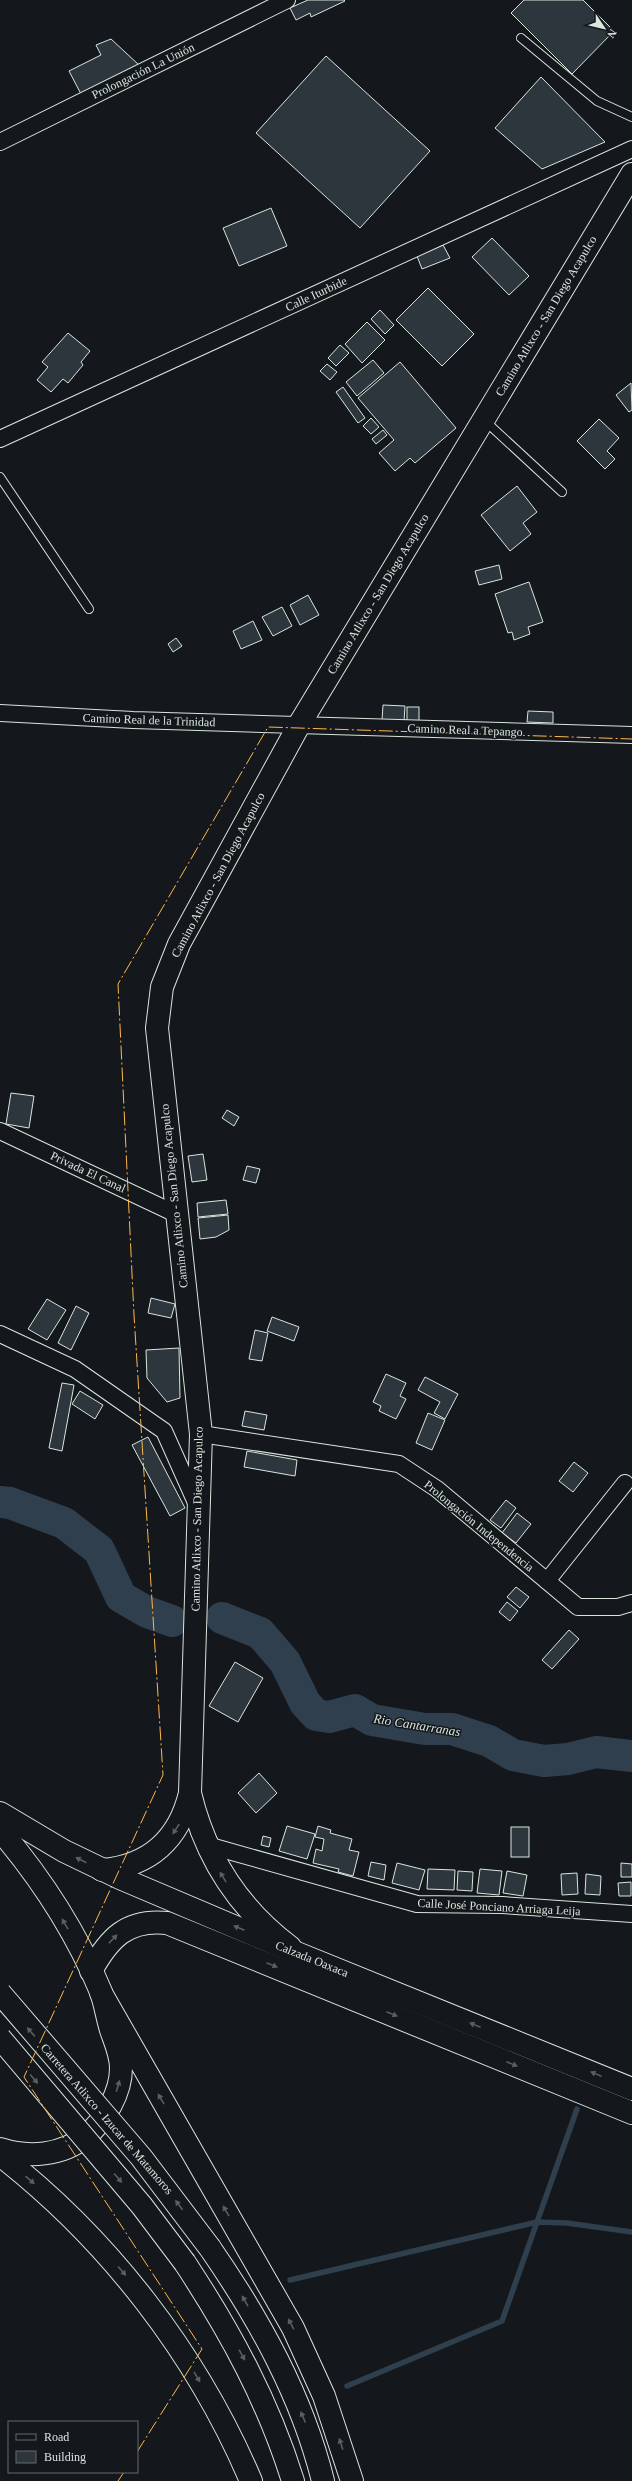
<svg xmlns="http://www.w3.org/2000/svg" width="632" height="2481" font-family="Georgia,serif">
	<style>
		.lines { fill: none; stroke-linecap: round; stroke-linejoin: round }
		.stream { stroke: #2f3f4d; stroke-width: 5.5 }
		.river { stroke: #2f3f4d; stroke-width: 32 }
		.building { fill: #2c363c; stroke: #d8e6dc }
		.lane-casing { stroke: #d8e6dc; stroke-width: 10 }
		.street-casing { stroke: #d8e6dc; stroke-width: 18 }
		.secondary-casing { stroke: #d8e6dc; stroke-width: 24 }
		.primary-casing { stroke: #d8e6dc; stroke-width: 24 }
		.highway-casing { stroke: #d8e6dc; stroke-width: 24 }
		.lane { stroke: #14181c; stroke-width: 8 }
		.street { stroke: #14181c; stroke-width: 16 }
		.secondary { stroke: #14181c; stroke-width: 22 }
		.primary { stroke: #14181c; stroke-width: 22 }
		.highway { stroke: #14181c; stroke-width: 22 }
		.highway-bridge-casing { stroke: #d8e6dc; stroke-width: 24; stroke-linecap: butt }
		.highway-bridge { stroke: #14181c; stroke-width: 22 }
		.power { stroke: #ffb74d; stroke-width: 1; stroke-dasharray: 14 3 2 3; stroke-linecap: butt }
		.oneway { fill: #59605f }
		.labels { text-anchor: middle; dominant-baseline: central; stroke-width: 3; stroke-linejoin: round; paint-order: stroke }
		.street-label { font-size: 12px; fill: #d8e6dc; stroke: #14181c }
		.water-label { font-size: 13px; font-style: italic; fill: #d8e6dc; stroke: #14181c }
	</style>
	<rect width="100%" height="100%" fill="#14181c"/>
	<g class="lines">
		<g class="stream">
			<polyline points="290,2280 537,2222 567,2223 632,2232"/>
			<polyline points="347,2386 502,2321 577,2109"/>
		</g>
		<g class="river">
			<polyline points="0,1502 10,1503 64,1523 99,1550 121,1597 147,1612 172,1621"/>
			<polyline points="222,1618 260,1633 285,1662 305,1703 316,1715 329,1717 355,1710 372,1720 425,1729 452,1729 489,1741 513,1755 544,1761 568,1759 596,1752 632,1756"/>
		</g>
	</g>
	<g class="building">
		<polygon points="308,0 344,0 345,1 311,17 310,13 296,20 290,8"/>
		<polygon points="524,0 583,0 614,31 572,74 511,13"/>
		<polygon points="111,39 139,65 81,94 69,71 101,55 96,45"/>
		<polygon points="326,56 430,151 360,228 256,133"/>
		<polygon points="541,77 605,142 542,169 495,128"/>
		<polygon points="271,208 287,246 239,266 223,228"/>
		<polygon points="492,238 529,276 509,295 472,257"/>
		<polygon points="443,245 450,258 422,269 417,256"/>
		<polygon points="428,288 474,334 442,366 396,320"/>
		<polygon points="380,310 394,325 385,334 371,319"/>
		<polygon points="367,322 385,340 362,363 345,344"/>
		<polygon points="68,333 90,351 81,362 83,365 68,383 63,379 51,392 37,380 48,367 42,362"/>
		<polygon points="340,345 349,353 336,366 328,358"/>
		<polygon points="373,360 384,373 357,396 346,382"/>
		<polygon points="400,362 456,428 415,463 410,458 395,471 379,453 394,440 358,398"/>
		<polygon points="327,364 337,372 330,380 320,371"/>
		<polygon points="631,383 632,410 629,412 616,395"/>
		<polygon points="343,387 365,418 358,423 336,392"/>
		<polygon points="371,418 379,427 371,434 363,426"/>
		<polygon points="599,419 619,438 607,451 615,459 605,469 577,441"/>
		<polygon points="383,430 387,435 376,444 372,439"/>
		<polygon points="517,486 537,512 523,523 531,534 510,551 481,515"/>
		<polygon points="499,565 502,579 479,585 475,571"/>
		<polygon points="529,582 543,622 528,627 530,634 514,640 512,632 508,633 495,594"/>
		<polygon points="308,595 319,615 300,625 290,605"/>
		<polygon points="282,607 292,626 273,636 262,617"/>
		<polygon points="253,621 262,640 241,649 233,631"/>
		<polygon points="176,638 182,646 173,652 168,644"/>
		<polygon points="383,705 405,706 404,721 382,720"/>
		<rect x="407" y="707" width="12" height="15"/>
		<polygon points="528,711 553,712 553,723 527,722"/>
		<polygon points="11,1093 34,1096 29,1128 6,1124"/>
		<polygon points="227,1110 239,1117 234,1126 222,1118"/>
		<polygon points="203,1154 207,1180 192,1182 188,1156"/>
		<polygon points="247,1166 260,1169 256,1183 243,1180"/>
		<polygon points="226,1200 228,1214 198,1217 197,1203"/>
		<polygon points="228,1215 229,1230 216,1237 200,1239 198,1218"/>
		<polygon points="151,1298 175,1304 171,1318 148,1313"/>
		<polygon points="47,1299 66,1310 47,1340 28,1329"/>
		<polygon points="76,1306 89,1313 71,1350 58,1343"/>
		<polygon points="272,1317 299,1327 294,1341 267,1331"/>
		<polygon points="255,1330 268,1333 262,1361 249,1359"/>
		<polygon points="179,1348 180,1398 167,1402 147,1378 146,1350"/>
		<polygon points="386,1374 406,1383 400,1396 406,1399 396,1419 379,1411 381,1406 373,1402"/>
		<polygon points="425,1377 458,1394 445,1419 434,1413 440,1402 418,1390"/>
		<polygon points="62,1383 74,1385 62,1451 49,1448"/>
		<polygon points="80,1391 103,1405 95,1419 72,1404"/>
		<polygon points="245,1411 267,1415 264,1430 242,1426"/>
		<polygon points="428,1413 445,1420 432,1450 416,1443"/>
		<polygon points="148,1437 185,1508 170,1516 132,1445"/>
		<polygon points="247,1451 297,1460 295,1476 244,1467"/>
		<polygon points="574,1462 588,1473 573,1492 559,1481"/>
		<polygon points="506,1500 516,1508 501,1528 490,1520"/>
		<polygon points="517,1513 531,1524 516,1543 502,1533"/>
		<polygon points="516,1587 529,1597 520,1608 507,1597"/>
		<polygon points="507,1602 518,1611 510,1621 499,1612"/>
		<polygon points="569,1630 579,1639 552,1669 542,1660"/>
		<polygon points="235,1662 263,1678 238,1722 209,1706"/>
		<polygon points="259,1773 277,1793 256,1813 238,1793"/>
		<polygon points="287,1826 315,1834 307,1859 279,1851"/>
		<polygon points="318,1826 331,1830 330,1833 352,1839 349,1850 359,1852 353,1876 338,1872 339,1869 313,1863 316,1849 322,1851 324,1839 315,1837"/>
		<rect x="511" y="1827" width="18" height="30"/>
		<polygon points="263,1836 271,1838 269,1847 261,1845"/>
		<polygon points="371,1862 386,1865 384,1880 368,1876"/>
		<polygon points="397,1863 425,1870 419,1890 392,1883"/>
		<polygon points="621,1863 632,1864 632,1877 621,1877"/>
		<polygon points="428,1869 455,1870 454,1890 427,1889"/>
		<polygon points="480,1869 502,1871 499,1895 477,1893"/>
		<polygon points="458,1871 473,1872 472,1891 457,1890"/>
		<polygon points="507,1871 527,1875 523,1896 503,1893"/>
		<polygon points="577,1873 578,1894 562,1895 561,1874"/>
		<polygon points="586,1874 601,1876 600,1895 585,1894"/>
		<polygon points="631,1882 631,1896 619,1896 618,1883"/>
	</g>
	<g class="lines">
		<defs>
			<g id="lane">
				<polyline points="521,38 597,101 632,117"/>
				<polyline points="484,420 562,492"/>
				<polyline points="0,477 89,609"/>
			</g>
			<g id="street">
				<polyline points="0,142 287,0"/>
				<polyline points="0,439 632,149"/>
				<polyline points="0,713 133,720 632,735"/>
				<polyline points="0,1131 176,1214"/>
				<polyline points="0,1334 75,1369 164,1431 197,1505"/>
				<polyline points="201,1434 399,1464 437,1489 578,1607 618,1607 632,1603"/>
				<polyline points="547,1581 625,1483"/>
				<polyline points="207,1845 417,1904 502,1905 632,1914"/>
			</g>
			<g id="secondary">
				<path d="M 190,1793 C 205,1856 238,1908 290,1947"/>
				<path d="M 102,1870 C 150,1866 179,1839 190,1793 L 201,1434 L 157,1028 L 162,987 L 179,944 L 299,725 L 632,174"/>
			</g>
			<g id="primary">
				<polyline points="0,1813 64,1851 120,1878 299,1954 632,2089"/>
				<path d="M 0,1830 C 40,1877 77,1934 101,1992 C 105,2003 107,2017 111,2030 C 115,2042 121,2054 121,2068 C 121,2093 105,2120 86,2136 C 62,2156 28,2158 0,2149"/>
				<path d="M 91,1971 C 109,1938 127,1919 167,1923 L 632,2113"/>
			</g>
			<g id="highway">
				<polyline points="101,1993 293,2328 324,2396 352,2481"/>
				<path d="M 0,2155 C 109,2240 197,2354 251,2481"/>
				<path d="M 210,2248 C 259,2319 302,2396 323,2481"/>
				<path d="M 185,2263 C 231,2333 268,2401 293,2481"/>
			</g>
		</defs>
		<use href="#lane" class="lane-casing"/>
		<use href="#street" class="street-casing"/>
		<use href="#secondary" class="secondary-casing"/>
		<use href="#primary" class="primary-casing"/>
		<use href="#highway" class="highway-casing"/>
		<use href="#lane" class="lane"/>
		<use href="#street" class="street"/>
		<use href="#secondary" class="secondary"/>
		<use href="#primary" class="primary"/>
		<use href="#highway" class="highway"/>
		<defs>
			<g id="highway-bridge">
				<polyline points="0,1993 141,2157 210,2248"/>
				<polyline points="0,2038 142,2206 185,2263"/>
			</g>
		</defs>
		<use href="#highway-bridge" class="highway-bridge-casing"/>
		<use href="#highway-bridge" class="highway-bridge"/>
		<g class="power">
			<polyline points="137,2452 202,2349 24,2077 163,1775 134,1315 118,984 268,727 632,739"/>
			<polyline points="118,2481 124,2472"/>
		</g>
	</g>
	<defs><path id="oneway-solid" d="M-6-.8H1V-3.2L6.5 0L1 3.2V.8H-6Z"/></defs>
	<g class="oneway">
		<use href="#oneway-solid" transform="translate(176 1829) rotate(123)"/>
		<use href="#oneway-solid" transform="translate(81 1860) rotate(-153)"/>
		<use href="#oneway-solid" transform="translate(223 1877) rotate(-122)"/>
		<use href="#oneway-solid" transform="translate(65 1924) rotate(-120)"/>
		<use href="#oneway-solid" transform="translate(239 1928) rotate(-157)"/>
		<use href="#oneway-solid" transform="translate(113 1939) rotate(-46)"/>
		<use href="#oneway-solid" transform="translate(272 1965) rotate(22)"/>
		<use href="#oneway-solid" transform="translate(392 2014) rotate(22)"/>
		<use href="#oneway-solid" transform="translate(475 2025) rotate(-158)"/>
		<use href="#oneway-solid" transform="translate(31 2032) rotate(-131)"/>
		<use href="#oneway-solid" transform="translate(512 2064) rotate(22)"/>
		<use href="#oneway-solid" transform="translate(596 2074) rotate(-158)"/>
		<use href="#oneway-solid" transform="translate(34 2079) rotate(50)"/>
		<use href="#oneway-solid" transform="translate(118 2086) rotate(-74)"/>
		<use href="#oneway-solid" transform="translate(161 2099) rotate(-120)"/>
		<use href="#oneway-solid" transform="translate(118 2178) rotate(49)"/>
		<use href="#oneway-solid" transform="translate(30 2180) rotate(41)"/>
		<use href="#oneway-solid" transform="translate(179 2205) rotate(-127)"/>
		<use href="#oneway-solid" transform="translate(226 2211) rotate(-120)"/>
		<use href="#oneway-solid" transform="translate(122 2271) rotate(49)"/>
		<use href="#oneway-solid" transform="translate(245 2301) rotate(-120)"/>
		<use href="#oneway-solid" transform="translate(291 2324) rotate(-118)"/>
		<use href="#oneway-solid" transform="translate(242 2355) rotate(61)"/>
		<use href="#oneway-solid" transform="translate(197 2377) rotate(59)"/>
		<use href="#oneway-solid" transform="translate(303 2417) rotate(-113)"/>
		<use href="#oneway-solid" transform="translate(341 2444) rotate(-108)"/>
	</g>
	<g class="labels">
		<g class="street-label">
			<text transform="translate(143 71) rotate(-26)">Prolongación La Unión</text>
			<text transform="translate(316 294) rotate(-25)">Calle Iturbide</text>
			<text transform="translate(546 316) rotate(-59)">Camino Atlixco - San Diego Acapulco</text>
			<text transform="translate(378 594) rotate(-59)">Camino Atlixco - San Diego Acapulco</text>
			<text transform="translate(149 720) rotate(2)">Camino Real de la Trinidad</text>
			<text transform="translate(465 730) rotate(2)">Camino Real a Tepango</text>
			<text transform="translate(218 875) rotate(-62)">Camino Atlixco - San Diego Acapulco</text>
			<text transform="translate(88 1172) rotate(25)">Privada El Canal</text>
			<text transform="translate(174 1196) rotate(-96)">Camino Atlixco - San Diego Acapulco</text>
			<text transform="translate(197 1519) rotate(-89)">Camino Atlixco - San Diego Acapulco</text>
			<text transform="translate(479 1526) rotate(39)">Prolongación Independencia</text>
			<text transform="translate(499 1907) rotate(3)">Calle José Ponciano Arriaga Leija</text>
			<text transform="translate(312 1959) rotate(22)">Calzada Oaxaca</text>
			<text transform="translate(107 2119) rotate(49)">Carretera Atlixco - Izucar de Matamoros</text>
		</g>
		<g class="water-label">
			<text transform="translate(417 1725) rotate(9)">Rio Cantarranas</text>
		</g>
	</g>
	<rect x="8" y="2421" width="130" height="52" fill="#14181c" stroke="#626a69"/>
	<rect x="16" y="2434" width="20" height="6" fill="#14181c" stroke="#626a69"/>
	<text x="44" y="2441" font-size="12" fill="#d8e6dc">Road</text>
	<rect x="16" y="2451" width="20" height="12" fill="#2c363c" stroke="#626a69"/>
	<text x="44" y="2461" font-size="12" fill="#d8e6dc">Building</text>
	<g transform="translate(604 28) rotate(125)" stroke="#14181c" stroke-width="3" paint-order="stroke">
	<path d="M0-3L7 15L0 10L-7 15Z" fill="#d8e6dc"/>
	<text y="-6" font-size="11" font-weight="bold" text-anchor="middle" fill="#d8e6dc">N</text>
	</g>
</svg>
